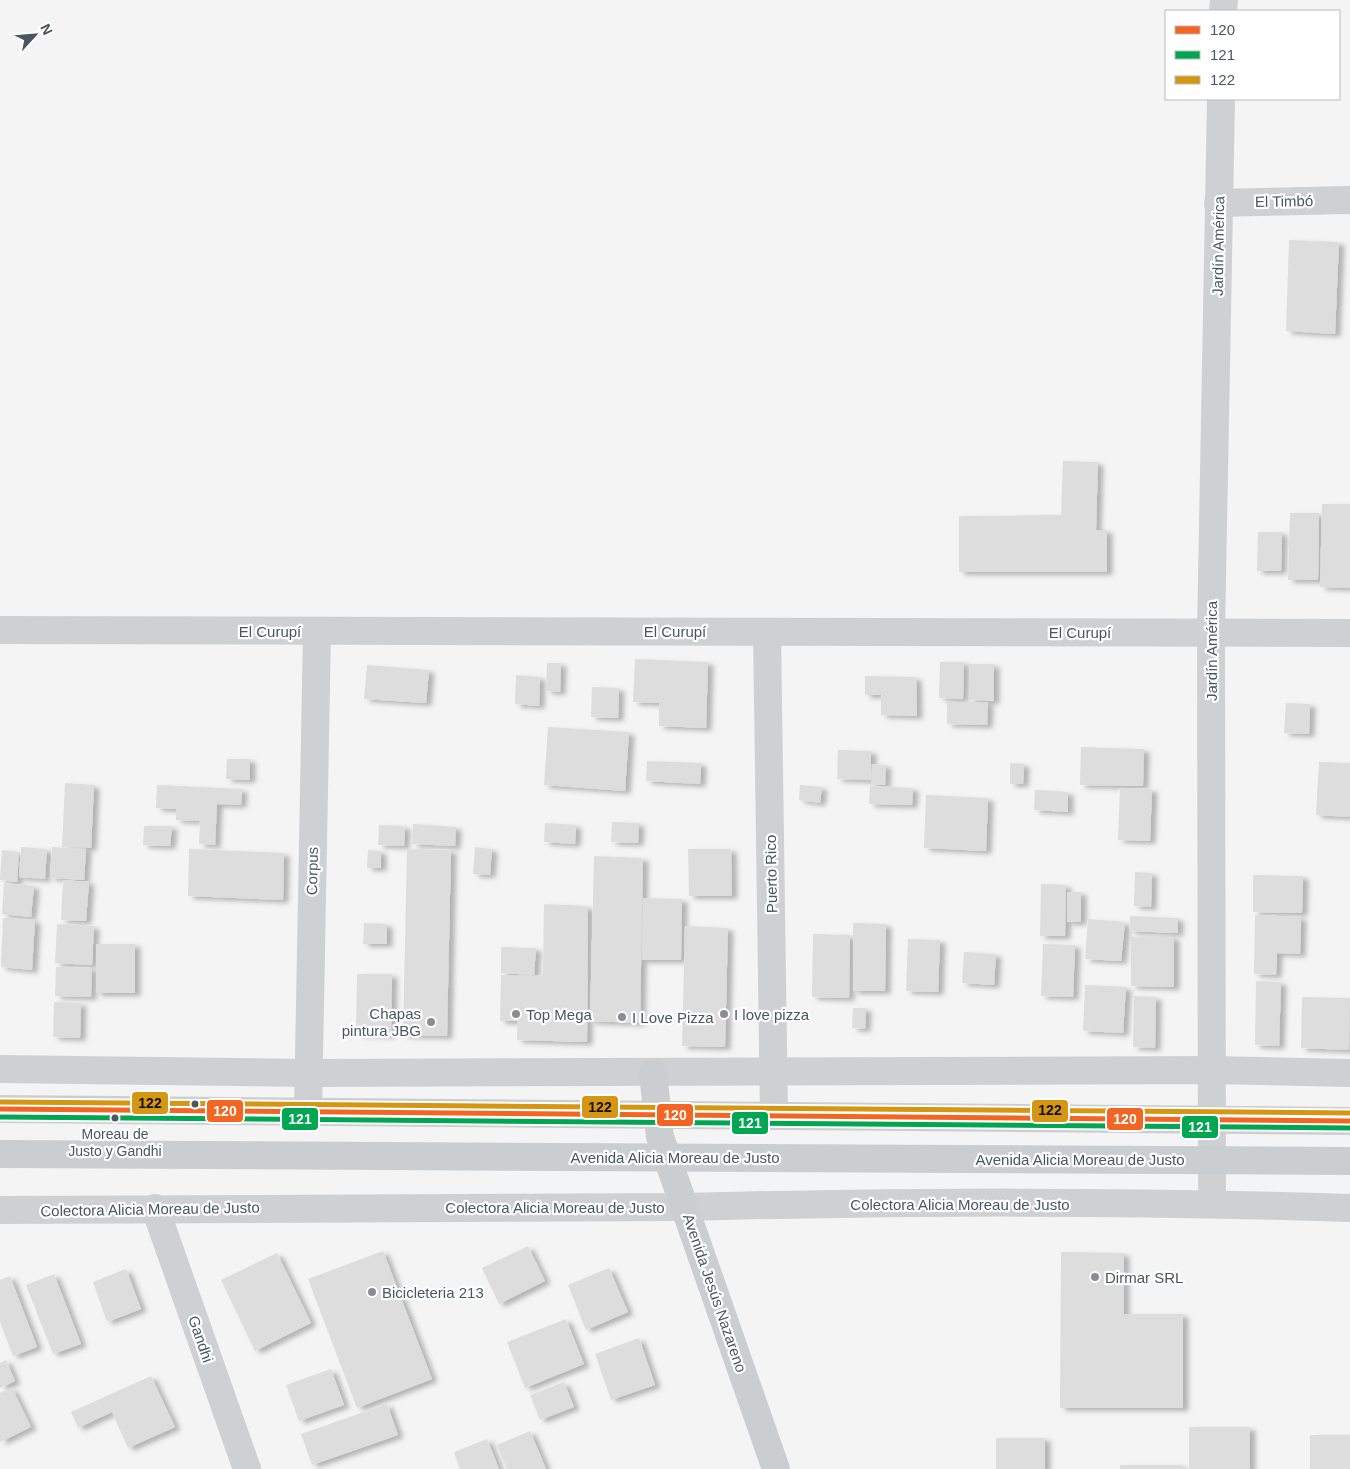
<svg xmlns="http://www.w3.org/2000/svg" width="1350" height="1469" font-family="Helvetica,sans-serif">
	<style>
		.building { fill: #ddddde; filter: url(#shadow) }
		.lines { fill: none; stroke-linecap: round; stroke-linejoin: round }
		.minor { stroke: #ced0d2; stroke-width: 28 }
		.major { stroke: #caced1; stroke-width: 28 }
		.bus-1-casing { stroke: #fff; stroke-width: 9 }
		.bus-2-casing { stroke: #fff; stroke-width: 9 }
		.bus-3-casing { stroke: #fff; stroke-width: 9 }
		.bus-1 { stroke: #f26522; stroke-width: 5 }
		.bus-2 { stroke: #00a651; stroke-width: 5 }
		.bus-3 { stroke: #d49613; stroke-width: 5 }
		.poi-dot { fill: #868d94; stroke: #fff; stroke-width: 2 }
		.bus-dot { fill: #4a5661; stroke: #fff; stroke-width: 2 }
		.labels { text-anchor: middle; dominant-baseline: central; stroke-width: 4.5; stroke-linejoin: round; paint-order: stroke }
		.bus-label { font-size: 14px; fill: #4a5661; stroke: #fff }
		.street-label { font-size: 15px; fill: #4a5661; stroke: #fff }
		.poi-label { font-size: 15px; fill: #4a5661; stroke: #fff; text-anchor: start }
		.line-badge { stroke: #fff; stroke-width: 2 }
		.badge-label { font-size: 14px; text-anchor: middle; font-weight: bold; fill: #fff }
		.pale-badge-label { font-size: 14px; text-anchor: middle; font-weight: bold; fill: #111 }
	</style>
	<defs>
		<filter id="shadow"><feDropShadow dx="5.5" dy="3" stdDeviation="2.5" flood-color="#0004"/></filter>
	</defs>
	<rect width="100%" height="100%" fill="#f4f4f4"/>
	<g class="building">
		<polygon points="1289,240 1339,242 1335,334 1286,331"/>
		<polygon points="1063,461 1098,462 1096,530 1107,530 1107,572 959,572 959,516 1061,515"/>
		<polygon points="1322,504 1350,504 1350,588 1320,587"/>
		<polygon points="1290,513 1319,513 1318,580 1288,580"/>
		<polygon points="1258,532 1282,532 1281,571 1257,571"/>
		<polygon points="635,659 708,662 706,728 659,726 659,703 633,702"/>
		<polygon points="940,662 964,662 963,699 939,698"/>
		<polygon points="547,663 561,663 560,692 546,691"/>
		<polygon points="969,664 994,664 994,701 969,700"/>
		<polygon points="367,665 429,670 426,703 364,699"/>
		<polygon points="516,675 540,677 539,706 515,704"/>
		<polygon points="865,676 916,677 917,716 881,715 881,695 865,695"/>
		<polygon points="592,687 619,688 618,718 591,717"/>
		<polygon points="947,702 988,702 987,725 947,724"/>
		<polygon points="1286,703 1310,704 1309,734 1284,733"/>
		<polygon points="548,727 629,732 625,791 544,785"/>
		<polygon points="1081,747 1144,749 1143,786 1080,785"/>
		<polygon points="838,750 871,751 871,780 837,779"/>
		<polygon points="227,759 250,759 250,780 226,779"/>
		<polygon points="647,761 701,763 700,784 646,781"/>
		<polygon points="1319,762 1350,763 1350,817 1316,815"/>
		<polygon points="1010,763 1024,764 1023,784 1010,784"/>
		<polygon points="872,764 886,765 885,785 871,785"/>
		<polygon points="65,783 94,785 91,848 62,847"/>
		<polygon points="157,785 242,789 241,805 217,804 215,845 199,844 200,821 176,820 176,809 156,808"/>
		<polygon points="800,785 822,787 820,803 799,800"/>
		<polygon points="870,786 913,788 912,805 869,804"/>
		<polygon points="1120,788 1152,789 1150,841 1118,840"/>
		<polygon points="1035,790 1068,792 1068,812 1034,810"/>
		<polygon points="926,795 988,798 986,851 924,848"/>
		<polygon points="612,822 639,823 638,843 611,842"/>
		<polygon points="545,823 576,825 575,844 544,842"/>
		<polygon points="413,824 456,827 455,846 412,844"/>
		<polygon points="379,825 405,826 404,846 378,845"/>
		<polygon points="144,826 172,826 170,846 143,845"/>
		<polygon points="21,847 47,849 45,879 19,877"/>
		<polygon points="52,847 86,849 84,880 50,878"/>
		<polygon points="475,847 492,849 490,875 473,874"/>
		<polygon points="189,849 284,853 283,900 188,896"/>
		<polygon points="407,849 451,850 447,1036 403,1035"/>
		<polygon points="688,849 731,849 732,896 689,896"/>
		<polygon points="2,850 19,852 17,882 0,880"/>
		<polygon points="368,850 381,851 381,868 367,868"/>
		<polygon points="594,856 643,858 640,1023 590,1021"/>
		<polygon points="1135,872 1152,873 1151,907 1134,906"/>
		<polygon points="1253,875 1303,876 1302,913 1253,912"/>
		<polygon points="63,880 89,882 86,921 61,920"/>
		<polygon points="4,883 34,886 31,917 2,914"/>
		<polygon points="1041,884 1066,885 1065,936 1040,936"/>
		<rect x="1067" y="892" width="14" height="30"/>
		<polygon points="643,898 682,899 681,960 642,960"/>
		<polygon points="544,904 588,906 587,1042 517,1040 517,1021 500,1021 501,975 543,976"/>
		<polygon points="1255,915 1301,917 1300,954 1277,953 1276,975 1254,974"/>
		<polygon points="1130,916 1178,918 1178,933 1129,931"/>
		<polygon points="3,918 35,920 32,970 1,967"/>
		<polygon points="1088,919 1125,922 1121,961 1085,959"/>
		<polygon points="364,923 387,924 387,944 363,944"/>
		<polygon points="853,923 886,924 885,991 853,991"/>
		<polygon points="57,924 94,926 92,965 55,963"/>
		<polygon points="685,926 728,928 725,1047 682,1046"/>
		<polygon points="813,934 850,935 849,998 812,997"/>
		<polygon points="1131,937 1174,937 1174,987 1131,986"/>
		<polygon points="908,939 940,940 938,992 906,991"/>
		<rect x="96" y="944" width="39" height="49"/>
		<polygon points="1043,944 1075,945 1073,997 1041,996"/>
		<polygon points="501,947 536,948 534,975 501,973"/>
		<polygon points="964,952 996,954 994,985 962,983"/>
		<polygon points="56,967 92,968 91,997 55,996"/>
		<polygon points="357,974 392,974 391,1035 356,1034"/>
		<polygon points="1256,981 1281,982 1279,1046 1255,1045"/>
		<polygon points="1085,985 1126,987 1123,1033 1083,1031"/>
		<polygon points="1134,996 1156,997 1155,1048 1133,1047"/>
		<polygon points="1302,997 1350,998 1349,1050 1301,1048"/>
		<polygon points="54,1002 81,1003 80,1038 53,1037"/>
		<polygon points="853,1008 866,1008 865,1029 852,1028"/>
		<polygon points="528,1246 545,1281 499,1304 482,1268"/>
		<polygon points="383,1251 432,1379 357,1408 308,1279"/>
		<polygon points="1061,1252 1124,1253 1124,1314 1183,1314 1183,1408 1060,1408"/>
		<polygon points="277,1253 311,1323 255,1351 221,1280"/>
		<polygon points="609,1268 628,1312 586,1330 568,1285"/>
		<polygon points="126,1269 141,1309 107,1322 93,1282"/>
		<polygon points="54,1274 81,1344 53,1354 26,1285"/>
		<polygon points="10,1276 37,1347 13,1356 0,1322 0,1280"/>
		<polygon points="566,1319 584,1364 525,1388 507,1342"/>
		<polygon points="639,1338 655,1385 611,1400 595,1354"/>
		<polygon points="6,1360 15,1381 0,1388 0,1363"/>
		<polygon points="331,1369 344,1405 299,1421 286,1385"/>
		<polygon points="151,1376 175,1427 128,1448 112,1412 78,1428 71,1412"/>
		<polygon points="564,1382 574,1407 540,1420 530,1395"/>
		<polygon points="12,1388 31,1427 0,1442 0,1393"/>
		<polygon points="387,1404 398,1435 312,1465 301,1434"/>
		<rect x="1189" y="1427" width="61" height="42"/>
		<polygon points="530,1431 546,1469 507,1469 497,1445"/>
		<rect x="1310" y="1435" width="40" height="34"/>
		<rect x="996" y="1438" width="49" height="31"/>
		<polygon points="487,1439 499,1469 460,1469 454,1452"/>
		<rect x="1120" y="1465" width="62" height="4"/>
	</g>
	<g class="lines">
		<g class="minor">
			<polyline points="1223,11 1224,0"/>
			<polyline points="1218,203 1350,200"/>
			<polyline points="0,630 1350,633"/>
			<polyline points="767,632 774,1116"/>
			<polyline points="0,1069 309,1073 1213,1070 1350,1073"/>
			<polyline points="308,1111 317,631"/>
			<polyline points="1212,1204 1211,633 1221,99"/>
			<polyline points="155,1208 247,1469"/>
			<path d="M 0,1210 L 684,1207 C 906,1201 1128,1201 1350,1208"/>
		</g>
		<g class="major">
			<polyline points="653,1073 660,1137 776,1469"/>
			<polyline points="0,1109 1350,1121"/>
			<polyline points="0,1154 1350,1161"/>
		</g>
		<defs>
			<polyline id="bus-1" points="0,1109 1350,1121"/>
			<polyline id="bus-2" points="0,1117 1350,1128"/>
			<polyline id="bus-3" points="0,1102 1350,1113"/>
		</defs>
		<use href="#bus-1" class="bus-1-casing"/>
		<use href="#bus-2" class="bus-2-casing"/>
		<use href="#bus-3" class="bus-3-casing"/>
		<use href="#bus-1" class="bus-1"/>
		<use href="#bus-2" class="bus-2"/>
		<use href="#bus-3" class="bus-3"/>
	</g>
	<g class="poi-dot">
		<circle cx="516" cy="1014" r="5"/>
		<circle cx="724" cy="1014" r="5"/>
		<circle cx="622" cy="1017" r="5"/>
		<circle cx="431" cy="1022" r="5"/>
		<circle cx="1095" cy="1277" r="5"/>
		<circle cx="372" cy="1292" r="5"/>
	</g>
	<g class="bus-dot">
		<circle cx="195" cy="1104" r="4.5"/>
		<circle cx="115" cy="1118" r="4.5"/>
	</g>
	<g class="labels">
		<g class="bus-label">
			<text x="115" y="1134">Moreau de<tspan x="115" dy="17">Justo y Gandhi</tspan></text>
		</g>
		<g class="street-label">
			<text transform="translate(1284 201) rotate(-1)">El Timbó</text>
			<text transform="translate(1218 246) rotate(-89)">Jardín América</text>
			<text x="270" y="631">El Curupí</text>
			<text x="675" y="631">El Curupí</text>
			<text x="1080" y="632">El Curupí</text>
			<text transform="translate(1211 651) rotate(-90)">Jardín América</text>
			<text transform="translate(312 871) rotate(-89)">Corpus</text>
			<text transform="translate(771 874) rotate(-91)">Puerto Rico</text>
			<text x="675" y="1157">Avenida Alicia Moreau de Justo</text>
			<text x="1080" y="1159">Avenida Alicia Moreau de Justo</text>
			<text x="960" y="1204">Colectora Alicia Moreau de Justo</text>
			<text x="555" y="1207">Colectora Alicia Moreau de Justo</text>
			<text transform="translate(150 1209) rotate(-1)">Colectora Alicia Moreau de Justo</text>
			<text transform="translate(715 1293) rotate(71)">Avenida Jesús Nazareno</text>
			<text transform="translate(201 1339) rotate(71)">Gandhi</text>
		</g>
		<g class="poi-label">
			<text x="421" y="1013" text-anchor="end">Chapas<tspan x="421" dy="17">pintura JBG</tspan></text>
			<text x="526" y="1014">Top Mega</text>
			<text x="734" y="1014">I love pizza</text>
			<text x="632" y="1017">I Love Pizza</text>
			<text x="1105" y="1277">Dirmar SRL</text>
			<text x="382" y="1292">Bicicleteria 213</text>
		</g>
	</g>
	<g class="line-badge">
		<rect x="131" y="1091" width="38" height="24" rx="5" fill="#d49613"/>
		<rect x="581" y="1095" width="38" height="24" rx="5" fill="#d49613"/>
		<rect x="1031" y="1099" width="38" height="24" rx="5" fill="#d49613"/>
		<rect x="206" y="1099" width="38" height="24" rx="5" fill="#f26522"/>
		<rect x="656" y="1103" width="38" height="24" rx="5" fill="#f26522"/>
		<rect x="1106" y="1107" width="38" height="24" rx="5" fill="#f26522"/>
		<rect x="281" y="1107" width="38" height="24" rx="5" fill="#00a651"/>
		<rect x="731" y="1111" width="38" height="24" rx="5" fill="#00a651"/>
		<rect x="1181" y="1115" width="38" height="24" rx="5" fill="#00a651"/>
	</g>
	<g class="badge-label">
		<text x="225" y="1116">120</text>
		<text x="675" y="1120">120</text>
		<text x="1125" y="1124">120</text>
		<text x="300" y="1124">121</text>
		<text x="750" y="1128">121</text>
		<text x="1200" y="1132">121</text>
	</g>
	<g class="pale-badge-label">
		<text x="150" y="1108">122</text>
		<text x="600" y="1112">122</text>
		<text x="1050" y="1115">122</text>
	</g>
	<rect x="1165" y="10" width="175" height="90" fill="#ffffff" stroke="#b7bbc0"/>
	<rect x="1175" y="26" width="25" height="8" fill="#f26522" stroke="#b7bbc0"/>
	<text x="1210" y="35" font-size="15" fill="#4a5661">120</text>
	<rect x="1175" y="51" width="25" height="8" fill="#00a651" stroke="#b7bbc0"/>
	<text x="1210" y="60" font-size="15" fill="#4a5661">121</text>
	<rect x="1175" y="76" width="25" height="8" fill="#d49613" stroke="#b7bbc0"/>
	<text x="1210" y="85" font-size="15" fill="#4a5661">122</text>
	<g transform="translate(35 35) rotate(64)" stroke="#ffffff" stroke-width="4" paint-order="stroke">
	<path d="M0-4L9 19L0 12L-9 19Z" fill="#4a5661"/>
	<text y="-8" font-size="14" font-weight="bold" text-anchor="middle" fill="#4a5661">N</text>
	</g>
</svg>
